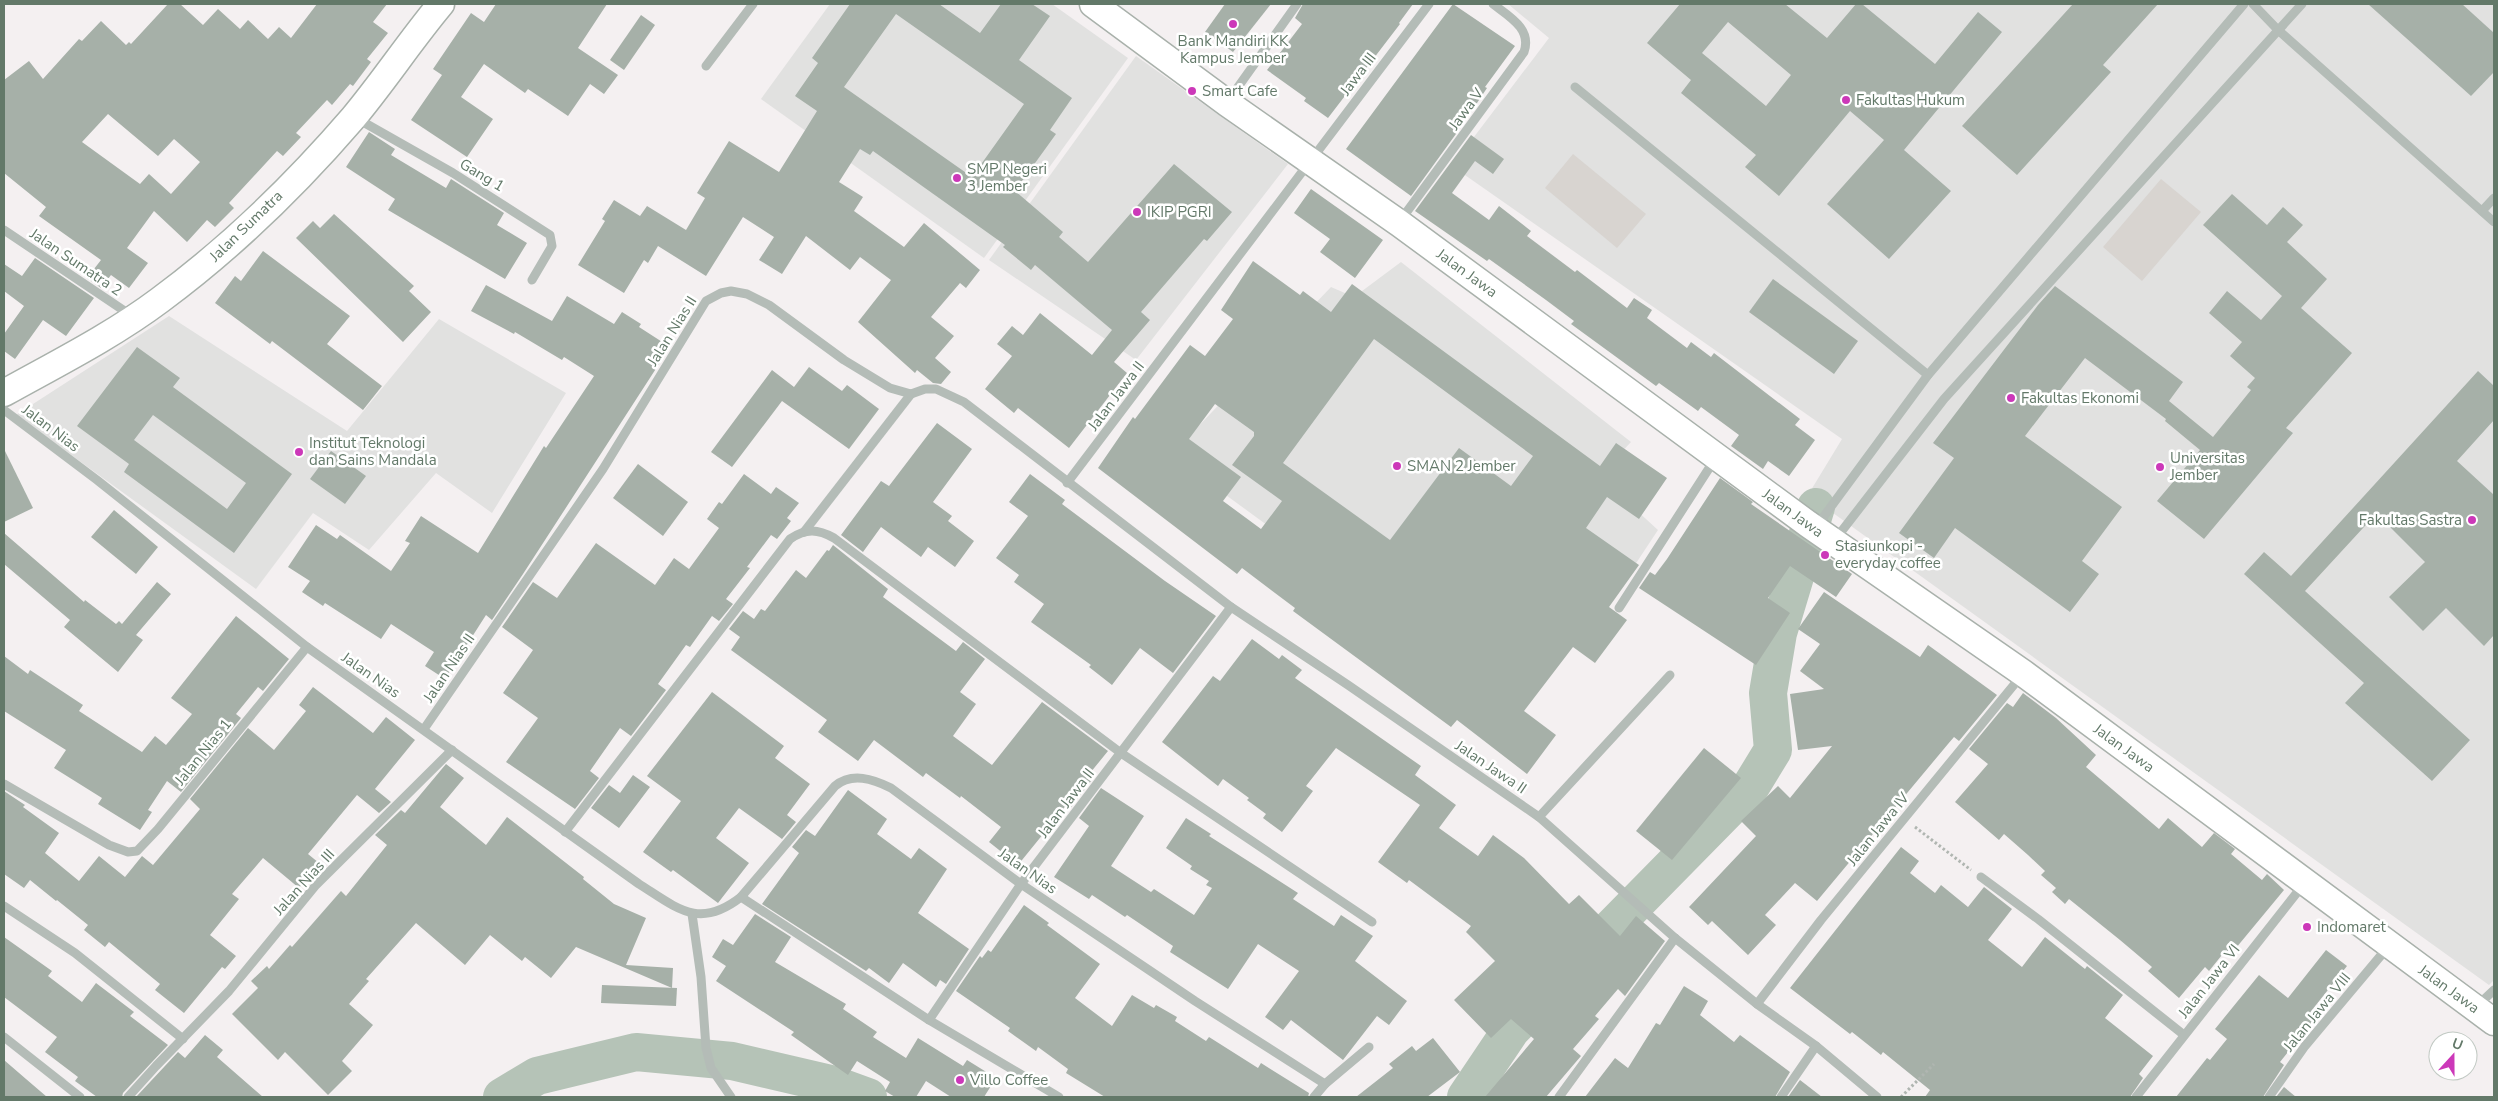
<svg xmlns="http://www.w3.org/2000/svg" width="2498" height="1101" font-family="'Nunito Sans',sans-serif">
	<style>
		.built { fill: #e1e1e0 }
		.green { fill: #d8d4d0 }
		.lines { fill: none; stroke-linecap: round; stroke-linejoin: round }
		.river { stroke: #b5c3b7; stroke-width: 38 }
		.building { fill: #a6b0a8; fill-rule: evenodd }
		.major-casing { stroke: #a9b1ab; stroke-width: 29 }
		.path { stroke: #b0b6b1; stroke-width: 3; stroke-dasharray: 2.5 2.5; stroke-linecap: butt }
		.minor { stroke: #b4bcb7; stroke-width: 9 }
		.major { stroke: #fff; stroke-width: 26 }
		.poi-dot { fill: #cc38b9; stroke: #fff; stroke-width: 2 }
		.labels { text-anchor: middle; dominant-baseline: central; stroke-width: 5; stroke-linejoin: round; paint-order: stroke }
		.poi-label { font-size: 15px; fill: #637969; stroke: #fff; text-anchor: start }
		.street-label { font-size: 15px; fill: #637969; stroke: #fff }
	</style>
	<rect width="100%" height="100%" fill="#f4f0f1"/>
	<g class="built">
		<polygon points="830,4 1052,4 1128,58 984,258 761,99"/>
		<polygon points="1508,4 2494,4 2494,980 2489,985 1808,495 1842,439 1452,166 1549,38"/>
		<polygon points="1136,56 1288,164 1136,360 989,260"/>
		<polygon points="1401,262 1631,442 1599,476 1658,530 1615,595 1478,679 1171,455 1331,287 1354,297"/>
		<polygon points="169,316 347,431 439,319 566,393 492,513 436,473 369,550 313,513 256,589 16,415"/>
	</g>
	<g class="green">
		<polygon points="1573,154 1646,214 1617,248 1545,188"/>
		<polygon points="2161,179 2201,212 2142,281 2103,247"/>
	</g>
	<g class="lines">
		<g class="river">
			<polyline points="502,1097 537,1076 636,1052 732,1061 835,1085 868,1097"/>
			<polyline points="1466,1097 1511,1030 1751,786 1773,750 1768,693 1778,633 1816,507"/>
		</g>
	</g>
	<g class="building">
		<path d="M 168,4 L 180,4 L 203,25 L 218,9 L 240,29 L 248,20 L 268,39 L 279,27 L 291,38 L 317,4 L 387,4 L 373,22 L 388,33 L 367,59 L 371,62 L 353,86 L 350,84 L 332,105 L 327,100 L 296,133 L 301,137 L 283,156 L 277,151 L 229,203 L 234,208 L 215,227 L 207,220 L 187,242 L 154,211 L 127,248 L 148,263 L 129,288 L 111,275 L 101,288 L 87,278 L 101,260 L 39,216 L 46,207 L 4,173 L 4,80 L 29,61 L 43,79 L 79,39 L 82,41 L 101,21 L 126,45 L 129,42 L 131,44 ZM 108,114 L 158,156 L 174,139 L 200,162 L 171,194 L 149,174 L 140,184 L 82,142 Z"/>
		<polygon points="496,4 607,4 578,48 618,75 604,94 590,84 568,116 528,89 525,93 484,64 461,97 493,119 467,157 411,120 442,75 433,69 471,13 484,22"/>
		<path d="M 850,4 L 939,4 L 980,33 L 1001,4 L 1032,4 L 1050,16 L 1019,60 L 1072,98 L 1050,130 L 1056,134 L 1015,191 L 1063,232 L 1059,237 L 1088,262 L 1174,164 L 1232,212 L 1207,241 L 1204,239 L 1141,312 L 1150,320 L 1114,362 L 1127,373 L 1069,448 L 1018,408 L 1014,413 L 985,389 L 1012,356 L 997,344 L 1012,326 L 1023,335 L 1040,313 L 1092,355 L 1112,330 L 1035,265 L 1031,270 L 1003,247 L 1005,245 L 873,151 L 870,155 L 860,149 L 839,182 L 863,197 L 854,211 L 904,247 L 924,223 L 980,270 L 966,288 L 960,283 L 931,317 L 954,336 L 935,358 L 951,372 L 941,384 L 933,383 L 917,370 L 915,373 L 858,322 L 891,280 L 860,257 L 850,270 L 806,236 L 782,274 L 759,260 L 774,237 L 743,217 L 706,276 L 658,246 L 648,263 L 644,260 L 624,293 L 578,265 L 605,221 L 602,219 L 614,200 L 640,216 L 647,206 L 686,230 L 705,198 L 697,193 L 729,141 L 779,172 L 817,111 L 795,96 L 818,63 L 812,58 ZM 896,14 L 1024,104 L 972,177 L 844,87 Z"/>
		<polygon points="1225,4 1271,4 1233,52 1205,32"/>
		<polygon points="1303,4 1413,4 1399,23 1400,24 1328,118 1304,101 1306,98 1267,70 1302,24 1295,18"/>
		<polygon points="1453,4 1515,46 1485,87 1487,88 1461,127 1411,196 1346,149"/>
		<path d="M 1680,4 L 1785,4 L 1827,38 L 1856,4 L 1862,4 L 1935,64 L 1978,12 L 2002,32 L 1904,150 L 1951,191 L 1889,259 L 1827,204 L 1884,140 L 1850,111 L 1779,196 L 1745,167 L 1756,155 L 1681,93 L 1691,80 L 1647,43 ZM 1728,22 L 1791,75 L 1766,106 L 1702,53 Z"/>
		<polygon points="2073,4 2158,4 2103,65 2111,72 2017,175 1962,126"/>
		<polygon points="2368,4 2462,4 2494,33 2494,72 2471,96"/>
		<polygon points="641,15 655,25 624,70 610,60"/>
		<polygon points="369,132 395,149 391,155 446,188 451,179 504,213 497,225 527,243 505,279 388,210 395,199 346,167"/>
		<polygon points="1471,135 1504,159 1493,174 1475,161 1452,193 1489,220 1499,206 1531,231 1527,236 1575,272 1577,270 1627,308 1634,298 1652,310 1647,318 1687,348 1691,342 1711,357 1714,353 1800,419 1795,425 1815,440 1789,476 1768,461 1763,469 1731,446 1739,435 1701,407 1698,411 1659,383 1656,386 1571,324 1574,321 1546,300 1489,259 1487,261 1415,211"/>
		<polygon points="1311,189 1383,240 1355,278 1320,252 1330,239 1294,213"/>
		<polygon points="2232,194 2267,225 2283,207 2303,225 2287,242 2327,279 2301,308 2352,353 2286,428 2293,433 2204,539 2157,501 2200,450 2165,421 2166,419 2085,358 2025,436 2122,507 2082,561 2099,574 2070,612 1955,528 1934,558 1899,533 1954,458 1933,443 2038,305 2055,286 2183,382 2169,401 2213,437 2251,390 2247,387 2255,378 2230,356 2242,342 2209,313 2227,291 2261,320 2282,296 2203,225"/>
		<polygon points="334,214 414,286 409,291 431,312 403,342 296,238 313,221 320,228"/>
		<polygon points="263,251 350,316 327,344 382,386 363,410 272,341 270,344 215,303 235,276 241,281"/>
		<polygon points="35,258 94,298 66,336 43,320 15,359 4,351 4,334 24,306 4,291 4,264 22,276"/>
		<path d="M 1253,261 L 1300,295 L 1303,291 L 1331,312 L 1352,284 L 1600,466 L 1616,443 L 1667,478 L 1639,519 L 1607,497 L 1586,528 L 1639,565 L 1609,607 L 1627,620 L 1595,663 L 1573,647 L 1524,711 L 1556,735 L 1527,774 L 1457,720 L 1451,727 L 1293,611 L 1295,608 L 1242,568 L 1237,574 L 1098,468 L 1133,417 L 1135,419 L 1190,345 L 1205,356 L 1233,319 L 1221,310 ZM 1374,339 L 1533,456 L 1511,486 L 1459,448 L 1390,540 L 1283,463 ZM 1215,404 L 1254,432 L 1254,436 L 1232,465 L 1282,501 L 1261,529 L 1223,501 L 1241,477 L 1189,439 Z"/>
		<polygon points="1773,279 1858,341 1834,374 1749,312"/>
		<polygon points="486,285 552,321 567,296 614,324 622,312 641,324 639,327 670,347 523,574 492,620 486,615 445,679 425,666 434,652 391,624 381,639 325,603 323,606 302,592 310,581 288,567 316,525 337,539 340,535 391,571 410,543 405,541 421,516 478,553 544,446 546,448 594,376 564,357 562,360 515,332 514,334 471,311"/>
		<path d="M 137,347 L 180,378 L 173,387 L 292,474 L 234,553 L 124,472 L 129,464 L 77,426 ZM 153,415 L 246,483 L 227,509 L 134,440 Z"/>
		<polygon points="809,367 842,391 847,385 879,409 849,449 782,401 732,467 711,452 772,370 794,387"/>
		<polygon points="2478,371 2494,386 2494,420 2457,461 2494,495 2494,635 2484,646 2446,608 2423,631 2389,597 2425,562 2388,525 2375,515 2305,591 2470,740 2432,781 2345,703 2364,683 2244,574 2264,552 2291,576"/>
		<polygon points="937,423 972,449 933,502 952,516 948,521 974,541 955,567 928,547 921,557 881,527 863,552 841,535 881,481 889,486"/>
		<polygon points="4,449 33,508 4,522"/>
		<polygon points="331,451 366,476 345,504 310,479"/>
		<polygon points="638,464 688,502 663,536 613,498"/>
		<polygon points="744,474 771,494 776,487 799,503 787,518 791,521 777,539 771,535 747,567 750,568 726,599 733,604 719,621 712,616 690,647 686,645 658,684 666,690 631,736 620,728 590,771 599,778 575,809 506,762 538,718 503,693 533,650 502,627 533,582 557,598 596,543 655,585 674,558 689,569 719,528 707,519 719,502 722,504"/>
		<polygon points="1030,474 1065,500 1062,504 1165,581 1216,616 1173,673 1140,648 1112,685 1089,667 1091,665 1031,622 1044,604 1014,582 1019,575 996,558 1028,516 1009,502"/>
		<polygon points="1720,478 1753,502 1751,504 1852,574 1836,597 1790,566 1768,598 1790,613 1756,665 1639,588 1650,572 1655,575 1667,559"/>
		<polygon points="114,510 158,547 136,574 91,537"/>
		<polygon points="4,533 84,602 85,600 116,624 119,621 122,624 157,582 171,594 136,635 143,640 118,672 64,627 70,620 4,564"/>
		<polygon points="833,545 888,589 883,597 956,651 963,642 985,659 960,692 976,704 953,736 992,765 1042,702 1108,751 1086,778 1091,781 1069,810 1065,807 1018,865 989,842 1001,827 961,796 960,798 926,773 923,777 874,740 858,761 818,732 827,720 731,650 740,637 729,629 743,611 754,619 761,609 765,611 796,570 806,578 827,550 829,551"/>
		<polygon points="1824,592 1920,657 1928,645 1997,695 1959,741 1954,737 1948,744 1817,901 1795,883 1765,915 1776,925 1748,955 1712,921 1708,925 1689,907 1756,836 1741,821 1778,786 1790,798 1832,746 1798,750 1790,694 1824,689 1800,671 1820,644 1798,629"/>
		<polygon points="236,616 289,659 263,691 258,687 236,714 241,718 181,792 167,781 148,810 152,812 140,830 98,804 102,798 54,768 66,750 4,711 4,656 28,674 30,670 83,705 79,711 142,752 155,736 166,745 192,714 171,698"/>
		<polygon points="1252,639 1279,659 1282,655 1302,670 1295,678 1421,766 1415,775 1456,805 1439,828 1478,856 1493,835 1524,858 1569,904 1579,895 1620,936 1636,916 1665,941 1625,996 1618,989 1595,1016 1599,1019 1573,1049 1581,1056 1546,1097 1485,1097 1534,1039 1511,1019 1491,1038 1454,1000 1495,961 1466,932 1471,926 1409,880 1407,883 1378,862 1420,805 1336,748 1306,786 1313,791 1282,832 1263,818 1266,814 1247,800 1249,798 1223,779 1218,786 1162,742 1213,676 1220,681"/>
		<polygon points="313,687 373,733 386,717 415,740 375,789 391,802 379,813 357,795 308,854 319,863 299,888 263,858 232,894 239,899 210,935 236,956 225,969 222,967 184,1013 155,990 160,984 109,942 105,947 84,930 88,925 57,900 56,901 30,880 24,888 4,874 4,791 25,805 23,807 59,833 45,853 79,881 99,856 125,877 142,856 153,865 200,809 190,799 248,728 274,750 306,711 299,705"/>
		<polygon points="712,692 784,746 775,758 810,784 787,815 796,822 782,839 739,808 716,838 749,863 718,903 673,870 671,872 643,852 681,801 647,776"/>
		<polygon points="2023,693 2056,718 2096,755 2086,767 2159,829 2168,818 2202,847 2214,833 2235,849 2231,854 2262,880 2267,874 2284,890 2231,954 2226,950 2209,971 2205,967 2179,998 2148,971 2152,967 2120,940 2069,899 2065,904 2052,892 2056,888 2041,875 2045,871 2028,855 2004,834 1999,840 1955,802 1988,764 1969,749 2007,703 2013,707"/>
		<polygon points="1704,748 1741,778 1672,860 1636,831"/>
		<polygon points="446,764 464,778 440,807 486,845 507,817 584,877 583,879 614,904 646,918 626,965 673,968 672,988 576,947 551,978 525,957 522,961 490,935 465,965 416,923 366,979 369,981 349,1004 373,1025 342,1061 352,1071 328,1095 285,1052 278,1060 232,1014 258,988 251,981 267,966 269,969 290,945 292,947 341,891 346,896 387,845 375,835 401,810 405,813"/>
		<polygon points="633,775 650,787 619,828 591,808 609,785 620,793"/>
		<polygon points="1101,788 1144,816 1111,866 1151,892 1154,889 1194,915 1212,888 1206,885 1209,881 1190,869 1192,866 1166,848 1186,818 1211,834 1209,836 1298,893 1293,899 1334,926 1341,915 1373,936 1355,961 1407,1001 1389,1025 1377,1016 1343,1060 1291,1020 1283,1030 1265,1017 1299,971 1258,944 1228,989 1170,952 1173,946 1127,915 1125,917 1092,895 1089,899 1054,877 1089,826 1079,818"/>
		<polygon points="848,790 887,819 877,834 911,859 919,848 947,869 918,913 969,949 946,984 940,980 936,987 903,963 889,983 869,968 866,971 762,904 799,853 792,847 806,830 815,836"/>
		<polygon points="1901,847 1919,861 1910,873 1935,893 1941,885 1968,907 1984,887 2012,909 1988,940 2022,967 2045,937 2085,969 2087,966 2123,995 2105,1018 2153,1056 2139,1074 2143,1078 2130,1097 1925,1097 1930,1090 1883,1052 1881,1055 1852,1032 1850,1034 1790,988"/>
		<polygon points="1024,905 1049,923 1047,925 1100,964 1075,998 1112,1026 1132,995 1154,1008 1156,1005 1177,1017 1175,1021 1206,1041 1209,1037 1258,1068 1261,1063 1309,1093 1308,1097 1105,1097 1066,1073 1068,1069 1038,1047 1036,1051 1008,1031 1010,1028 956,991 980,956 982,958 988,950 991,952"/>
		<polygon points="755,914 791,937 775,962 846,1004 843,1009 877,1032 873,1037 906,1058 918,1038 963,1066 967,1060 996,1078 984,1097 951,1097 926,1081 916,1097 895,1097 885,1091 890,1082 857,1061 848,1075 791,1035 794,1032 716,981 726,966 712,957 723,939 733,945"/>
		<polygon points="4,937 52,971 48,976 82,1002 96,983 134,1012 130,1016 168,1045 123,1093 122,1097 97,1097 75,1081 78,1077 45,1052 57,1037 4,997"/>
		<polygon points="2326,950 2347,966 2308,1015 2314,1020 2280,1062 2284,1065 2263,1097 2176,1097 2207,1058 2210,1060 2227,1039 2215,1029 2259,975 2288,998"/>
		<polygon points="602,985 677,988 676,1006 601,1003"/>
		<polygon points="1684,986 1708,1001 1700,1015 1734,1042 1740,1035 1790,1072 1775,1097 1585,1097 1615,1058 1628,1068 1656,1023 1660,1025"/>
		<polygon points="205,1035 223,1050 217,1057 263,1097 136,1097 178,1052 185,1058"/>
		<polygon points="1433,1038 1460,1072 1427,1097 1356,1097 1393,1068 1389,1064 1412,1046 1416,1051"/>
		<polygon points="4,1060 26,1079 47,1097 4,1097"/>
		<polygon points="1800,1080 1822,1097 1788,1097"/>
		<polygon points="2284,1087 2296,1097 2276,1097"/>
	</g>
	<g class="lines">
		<defs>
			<g id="major">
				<polyline points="1093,4 1227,103 1399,223 1808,524 2023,673 2494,1022"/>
				<path d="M 4,393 C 56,364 112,336 160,300 C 229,249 297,183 353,118 C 384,81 410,41 441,4"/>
			</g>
		</defs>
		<use href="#major" class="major-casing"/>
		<g class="path">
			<polyline points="1915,827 1971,870"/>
			<polyline points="1901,1097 1934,1064"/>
		</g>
		<g class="minor">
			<polyline points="2253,4 2278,30 2494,222"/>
			<polyline points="706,66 753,4"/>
			<polyline points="1575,87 1928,375"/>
			<polyline points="1228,101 1297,4"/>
			<polyline points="356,118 453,173 550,235 552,246 532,280"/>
			<polyline points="2482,211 2494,198"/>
			<path d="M 1400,221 L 1524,52 C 1532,29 1510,17 1493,4"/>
			<polyline points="4,230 132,316"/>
			<path d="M 4,410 L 97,480 L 307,647 L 639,884 C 677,908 699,930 741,897 L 835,786 C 852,772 873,779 891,788 L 1021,884 L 1195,1001 L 1325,1084"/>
			<polyline points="1067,483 1429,4"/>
			<polyline points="1816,527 1928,375 2244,4"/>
			<polyline points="804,532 911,394"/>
			<polyline points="1834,541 1944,399 2302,4"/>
			<polyline points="1619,608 1715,459"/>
			<polyline points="424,729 603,469 706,301 721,293 731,291 747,294 769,305 844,360 890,388 911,394 925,389 936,389 964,402 1231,607 1348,685 1539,817 1675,938 1757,1004 1816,1046 1877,1097"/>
			<polyline points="4,784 109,845 128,852 137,851 158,829 307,647"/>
			<polyline points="1539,817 1670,675"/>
			<path d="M 565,832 L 790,539 C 806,528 818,529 834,538 L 1121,753 L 1372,922"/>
			<polyline points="1981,877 2038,919 2184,1035"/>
			<polyline points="741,897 929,1020 1059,1097"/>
			<polyline points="4,906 75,953 183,1039"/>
			<polyline points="692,914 701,977 706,1048 711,1068 731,1097"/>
			<polyline points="1757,1004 1821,920 2022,675"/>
			<polyline points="2477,1006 2494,990"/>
			<polyline points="929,1020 1021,884 1231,607"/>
			<polyline points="4,1037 80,1097"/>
			<polyline points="128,1097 156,1066 229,991 316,885 452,750"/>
			<polyline points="1314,1097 1325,1084 1369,1047"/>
			<polyline points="1559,1097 1675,938"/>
			<polyline points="1781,1097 1816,1046"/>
			<polyline points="2136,1097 2303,885"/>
			<polyline points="2269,1097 2305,1046 2388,947"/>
		</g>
		<use href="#major" class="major"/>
	</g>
	<g class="poi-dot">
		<circle cx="1233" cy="24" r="5"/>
		<circle cx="1192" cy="91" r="5"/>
		<circle cx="1846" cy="100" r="5"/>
		<circle cx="957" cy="178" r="5"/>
		<circle cx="1137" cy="212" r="5"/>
		<circle cx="2011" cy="398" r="5"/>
		<circle cx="299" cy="452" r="5"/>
		<circle cx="1397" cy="466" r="5"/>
		<circle cx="2160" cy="467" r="5"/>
		<circle cx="2472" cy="520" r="5"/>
		<circle cx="1825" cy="555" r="5"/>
		<circle cx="2307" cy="927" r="5"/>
		<circle cx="960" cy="1080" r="5"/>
	</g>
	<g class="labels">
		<g class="poi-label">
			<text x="1233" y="41" text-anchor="middle">Bank Mandiri KK<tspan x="1233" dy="17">Kampus Jember</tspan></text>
			<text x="1202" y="91">Smart Cafe</text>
			<text x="1856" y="100">Fakultas Hukum</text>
			<text x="967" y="169">SMP Negeri<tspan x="967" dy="17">3 Jember</tspan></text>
			<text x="1147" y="212">IKIP PGRI</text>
			<text x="2021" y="398">Fakultas Ekonomi</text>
			<text x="309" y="443">Institut Teknologi<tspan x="309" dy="17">dan Sains Mandala</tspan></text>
			<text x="2170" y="458">Universitas<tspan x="2170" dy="17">Jember</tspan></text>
			<text x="1407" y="466">SMAN 2 Jember</text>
			<text x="2462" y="520" text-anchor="end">Fakultas Sastra</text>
			<text x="1835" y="546">Stasiunkopi -<tspan x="1835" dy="17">everyday coffee</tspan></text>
			<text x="2317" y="927">Indomaret</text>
			<text x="970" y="1080">Villo Coffee</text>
		</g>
		<g class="street-label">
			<text transform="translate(1358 74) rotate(-53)">Jawa III</text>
			<text transform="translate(1466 109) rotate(-54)">Jawa V</text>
			<text transform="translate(482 175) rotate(31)">Gang 1</text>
			<text transform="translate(246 226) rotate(-44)">Jalan Sumatra</text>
			<text transform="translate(76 262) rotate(34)">Jalan Sumatra 2</text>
			<text transform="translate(1467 273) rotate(36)">Jalan Jawa</text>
			<text transform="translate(672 331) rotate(-58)">Jalan Nias II</text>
			<text transform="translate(1116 396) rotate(-53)">Jalan Jawa II</text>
			<text transform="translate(51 428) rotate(37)">Jalan Nias</text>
			<text transform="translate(1793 513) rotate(36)">Jalan Jawa</text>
			<text transform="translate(449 668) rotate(-56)">Jalan Nias II</text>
			<text transform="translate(371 675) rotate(35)">Jalan Nias</text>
			<text transform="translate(2124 748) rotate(36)">Jalan Jawa</text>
			<text transform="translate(203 752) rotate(-51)">Jalan Nias 1</text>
			<text transform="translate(1491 767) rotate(34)">Jalan Jawa II</text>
			<text transform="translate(1066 803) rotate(-53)">Jalan Jawa II</text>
			<text transform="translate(1878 829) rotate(-51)">Jalan Jawa IV</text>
			<text transform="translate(1028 871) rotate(35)">Jalan Nias</text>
			<text transform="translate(304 882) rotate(-48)">Jalan Nias III</text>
			<text transform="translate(2209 981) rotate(-52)">Jalan Jawa VI</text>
			<text transform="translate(2449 989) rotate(36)">Jalan Jawa</text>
			<text transform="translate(2317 1012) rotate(-51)">Jalan Jawa VIII</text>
		</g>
	</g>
	<rect width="2498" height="1101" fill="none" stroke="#637969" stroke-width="10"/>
	<g transform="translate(2453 1056) rotate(21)"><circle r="24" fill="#ffffff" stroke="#c1c9c3"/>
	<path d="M0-4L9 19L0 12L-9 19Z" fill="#cc38b9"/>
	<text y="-8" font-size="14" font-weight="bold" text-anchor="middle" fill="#637969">U</text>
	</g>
</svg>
